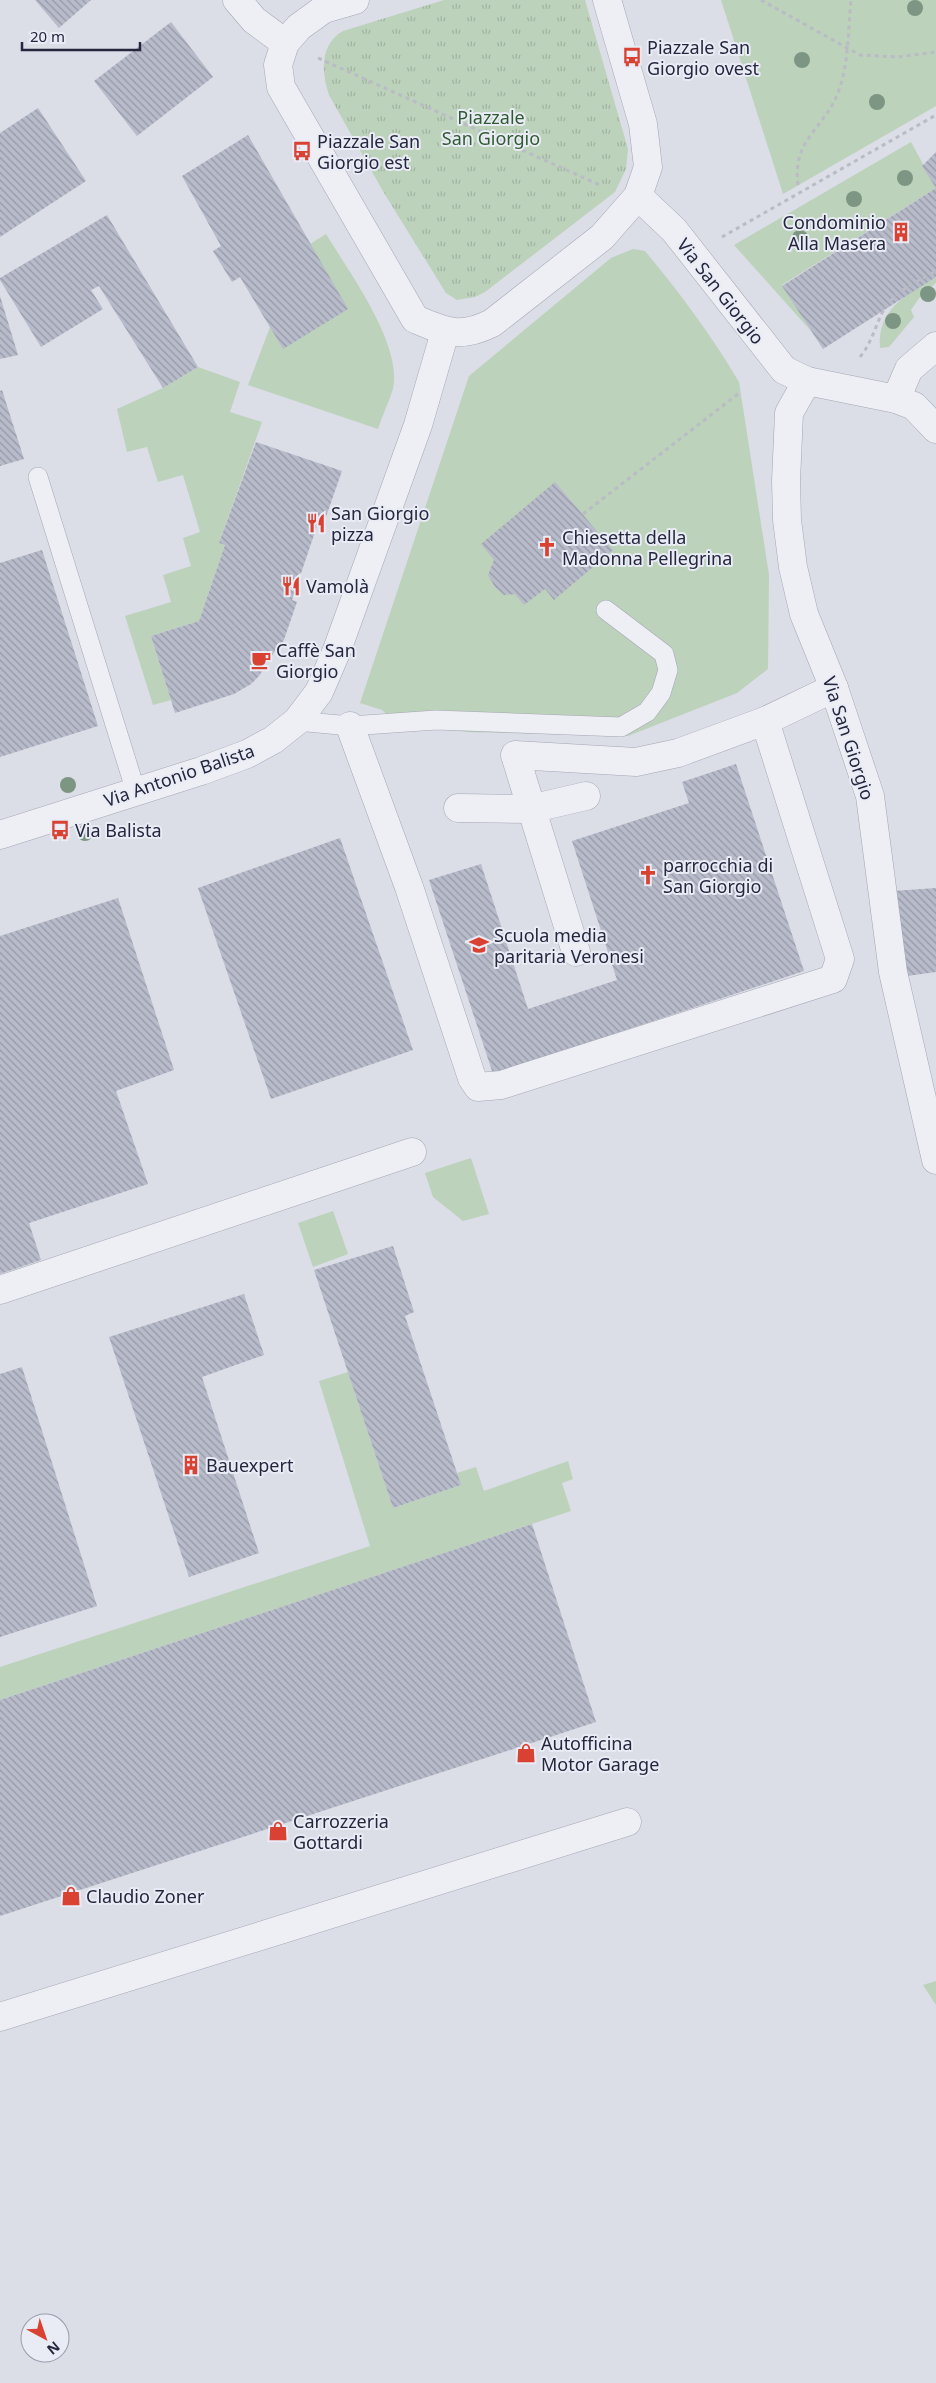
<svg xmlns="http://www.w3.org/2000/svg" width="936" height="2383" font-family="'Noto Sans',sans-serif">
	<style>
		.grass { fill: #bcd2bb }
		.park { fill: url(#park-tufts) }
		.building { fill: url(#building-back-hatch) }
		.lines { fill: none; stroke-linecap: round; stroke-linejoin: round }
		.service-casing { stroke: #a4a6b4; stroke-width: 20 }
		.pedestrian-casing { stroke: #a4a6b4; stroke-width: 29 }
		.minor-casing { stroke: #a4a6b4; stroke-width: 29 }
		.path { stroke: #b9bbc5; stroke-width: 3; stroke-dasharray: 4 4; stroke-linecap: butt }
		.service { stroke: #eeeff5; stroke-width: 19 }
		.pedestrian { stroke: #eeeff5; stroke-width: 28 }
		.minor { stroke: #eeeff5; stroke-width: 28 }
		.tree { fill: #7d9683 }
		.labels { text-anchor: middle; dominant-baseline: central; stroke-width: 4; stroke-linejoin: round; paint-order: stroke }
		.poi-label { font-size: 18px; fill: #24273e; stroke: #eaecf5; text-anchor: start }
		.park-label { font-size: 18px; fill: #305b32; stroke: #eaecf5 }
		.street-label { font-size: 18px; fill: #24273e; stroke: #eaecf5 }
	</style>
	<defs>
		<pattern id="park-tufts" width="24" height="20" patternUnits="userSpaceOnUse" patternTransform="scale(1.25)"><rect width="24" height="20" fill="#bcd2bb"/><path d="M3 7l-1-3M5 7V3M7 7l1-3M15 17l-1-3M17 17v-4M19 17l1-3" fill="none" stroke="#a1b4a2"/></pattern>
		<pattern id="building-back-hatch" width="6" height="6" patternUnits="userSpaceOnUse" patternTransform="scale(1.25)"><rect width="6" height="6" fill="#b8bbca"/><path d="M-1 5l2 2M0 0l6 6M5-1l2 2" fill="none" stroke="#9598a5"/></pattern>
	</defs>
	<rect width="100%" height="100%" fill="#dbdde7"/>
	<g class="grass">
		<polygon points="721,0 936,0 936,106 783,194"/>
		<polygon points="911,142 936,188 782,285 811,331 734,245"/>
		<path d="M 326,234 C 349,272 403,345 393,389 C 389,402 382,416 378,429 L 248,385 L 270,327 L 283,348 L 310,244 Z"/>
		<path d="M 633,249 L 645,251 C 679,292 712,336 739,382 L 769,575 L 768,669 L 737,693 L 628,736 L 466,732 L 394,721 L 382,710 L 360,703 L 469,376 L 611,258 Z"/>
		<path d="M 936,277 L 936,283 L 922,294 L 911,310 L 914,317 L 889,347 L 880,348 C 877,308 907,295 936,277 Z"/>
		<polygon points="198,367 240,382 230,412 262,422 219,543 225,545 199,621 151,636 171,700 153,705 125,616 171,602 163,575 191,566 183,538 200,532 183,475 158,482 147,447 127,452 117,409 163,388"/>
		<polygon points="471,1158 489,1214 463,1221 433,1197 425,1173"/>
		<polygon points="333,1211 348,1254 313,1267 298,1223"/>
		<polygon points="348,1372 393,1508 461,1485 457,1473 476,1467 484,1491 568,1461 573,1479 562,1483 571,1511 0,1700 0,1667 370,1546 319,1381"/>
		<polygon points="936,1981 936,2005 923,1985"/>
	</g>
	<path class="park" d="M 444,0 L 585,0 L 628,149 L 626,169 L 615,192 L 485,292 L 475,297 L 457,300 L 446,293 L 384,193 L 329,95 C 321,72 320,44 343,31 Z"/>
	<g class="building">
		<polygon points="35,0 91,0 59,28"/>
		<polygon points="171,22 213,77 137,136 94,81"/>
		<polygon points="38,108 86,181 0,237 0,133"/>
		<polygon points="248,135 348,309 283,349 240,277 232,282 213,251 221,246 182,176"/>
		<polygon points="936,152 936,277 823,349 782,286 936,188 922,166"/>
		<polygon points="107,215 198,367 163,388 99,286 91,290 103,309 41,347 0,280 0,278"/>
		<polygon points="0,296 18,355 0,359"/>
		<polygon points="2,390 24,459 0,466 0,391"/>
		<polygon points="256,442 342,471 322,528 317,526 292,600 297,602 279,654 275,651 259,676 251,684 234,694 175,713 151,636 199,621 225,545 219,543"/>
		<polygon points="555,482 613,550 554,600 545,589 524,605 515,594 504,595 495,587 488,575 494,560 481,544"/>
		<polygon points="42,550 98,726 0,757 0,563"/>
		<polygon points="736,764 804,971 493,1074 429,880 481,864 528,1009 617,980 572,841 689,803 682,782"/>
		<polygon points="340,838 413,1050 271,1099 198,888"/>
		<polygon points="936,888 936,972 900,977 893,891"/>
		<polygon points="118,898 174,1070 116,1091 148,1184 29,1223 41,1260 0,1274 0,936"/>
		<polygon points="393,1246 414,1312 405,1316 461,1485 393,1508 314,1270"/>
		<polygon points="244,1294 264,1355 202,1377 259,1553 189,1577 109,1337"/>
		<polygon points="22,1367 97,1606 0,1637 0,1374"/>
		<polygon points="532,1524 596,1722 0,1916 0,1700"/>
	</g>
	<g class="lines">
		<defs>
			<g id="service">
				<polyline points="38,477 136,792"/>
				<polyline points="297,721 350,726 436,720 621,727 647,712 661,693 668,670 664,654 606,610"/>
			</g>
			<g id="pedestrian">
				<polyline points="350,726 409,887 472,1078 478,1087 501,1085 833,979 840,959 765,721"/>
				<polyline points="458,808 530,809 586,796"/>
				<polyline points="576,952 515,755 636,762 678,753 765,721 834,688"/>
			</g>
			<g id="minor">
				<polyline points="237,0 254,20 285,43"/>
				<path d="M 355,0 L 324,9 L 299,27 L 285,43 L 278,65 L 281,87 L 415,319 C 446,332 460,339 492,323 L 602,237 L 638,196 L 648,167 L 643,124 L 607,0"/>
				<polyline points="638,196 674,230 784,370 807,381 896,399 914,406 936,429"/>
				<polyline points="807,381 789,413 786,481 787,520 793,567 804,614 834,688 870,796 893,972 936,1160"/>
				<polyline points="896,399 909,369 936,346"/>
				<polyline points="0,835 201,771 247,754 273,740 297,721 319,692 337,650 418,425 445,332"/>
				<polyline points="0,1290 412,1152"/>
				<polyline points="0,2017 627,1822"/>
			</g>
		</defs>
		<use href="#service" class="service-casing"/>
		<use href="#pedestrian" class="pedestrian-casing"/>
		<use href="#minor" class="minor-casing"/>
		<g class="path">
			<polyline points="761,0 860,55 898,57 936,52"/>
			<polyline points="318,58 602,186"/>
			<path d="M 798,185 C 792,137 825,130 839,90 C 849,62 848,30 851,0"/>
			<polyline points="722,237 936,115"/>
			<path d="M 860,357 C 872,342 875,327 883,311 C 893,292 918,281 936,271"/>
			<polyline points="583,514 738,394"/>
		</g>
		<use href="#service" class="service"/>
		<use href="#pedestrian" class="pedestrian"/>
		<use href="#minor" class="minor"/>
	</g>
	<g class="tree">
		<circle cx="915" cy="8" r="8"/>
		<circle cx="802" cy="60" r="8"/>
		<circle cx="877" cy="102" r="8"/>
		<circle cx="905" cy="178" r="8"/>
		<circle cx="854" cy="199" r="8"/>
		<circle cx="800" cy="238" r="8"/>
		<circle cx="928" cy="294" r="8"/>
		<circle cx="893" cy="321" r="8"/>
		<circle cx="68" cy="785" r="8"/>
		<circle cx="85" cy="833" r="8"/>
	</g>
	<defs>
		<symbol id="bus-bare" viewBox="-9 -9 18 18"><path d="M-5-6H5V4H4V6H2V4H-2V6H-4V4H-5ZM-3.5-4V0h7V-4ZM-3.5 1.2v1.5H-2V1.2ZM2 1.2v1.5H3.5V1.2Z" fill="#d94233" stroke="#eaecf5" stroke-width="2.5" paint-order="stroke"/></symbol>
		<symbol id="building-bare" viewBox="-9 -9 18 18"><path d="M-4-6H4V6H1V3H-1V6H-4ZM-2.5-4.3h1.7v1.8h-1.7ZM.8-4.3h1.7v1.8H.8ZM-2.5-1h1.7V.8h-1.7ZM.8-1h1.7V.8H.8Z" fill="#d94233" stroke="#eaecf5" stroke-width="2.5" paint-order="stroke"/></symbol>
		<symbol id="restaurant-bare" viewBox="-9 -9 18 18"><path d="M-5-6h1v4h1v-4h1v4h1v-4h1v5L-1.5 .5V6h-2V.5L-5-1ZM5-6V6H3V1.5H1.5Q1.5-4 5-6Z" fill="#d94233" stroke="#eaecf5" stroke-width="2.5" paint-order="stroke"/></symbol>
		<symbol id="church-bare" viewBox="-9 -9 18 18"><path d="M-1.2-6h2.4v3.5h3.3v2.4h-3.3V6h-2.4V-.1h-3.3v-2.4h3.3Z" fill="#d94233" stroke="#eaecf5" stroke-width="2.5" paint-order="stroke"/></symbol>
		<symbol id="cafe-bare" viewBox="-9 -9 18 18"><path d="M-5.5-4.5H6V0H3Q3 3.5 0 3.5H-2.5Q-5.5 3.5-5.5 0ZM3-3.2v2h1.7v-2ZM-6 4.5H4V6H-6Z" fill="#d94233" stroke="#eaecf5" stroke-width="2.5" paint-order="stroke"/></symbol>
		<symbol id="school-bare" viewBox="-9 -9 18 18"><path d="M0-5L7-2L0 1L-7-2ZM-4 1L0 2.5L4 1V4Q0 6-4 4Z" fill="#d94233" stroke="#eaecf5" stroke-width="2.5" paint-order="stroke"/></symbol>
		<symbol id="shop-bare" viewBox="-9 -9 18 18"><path d="M-5-2.5h2.3a2.7 3.5 0 0 1 5.4 0H5L5.5 6h-11ZM-1.5-2.5h3a1.5 2.3 0 0 0-3 0Z" fill="#d94233" stroke="#eaecf5" stroke-width="2.5" paint-order="stroke"/></symbol>
	</defs>
	<g fill-rule="evenodd">
		<use href="#bus-bare" x="618" y="43" width="28" height="28"/>
		<use href="#bus-bare" x="288" y="137" width="28" height="28"/>
		<use href="#building-bare" x="887" y="218" width="28" height="28"/>
		<use href="#restaurant-bare" x="302" y="509" width="28" height="28"/>
		<use href="#church-bare" x="533" y="533" width="28" height="28"/>
		<use href="#restaurant-bare" x="277" y="572" width="28" height="28"/>
		<use href="#cafe-bare" x="247" y="646" width="28" height="28"/>
		<use href="#bus-bare" x="46" y="816" width="28" height="28"/>
		<use href="#church-bare" x="634" y="861" width="28" height="28"/>
		<use href="#school-bare" x="465" y="931" width="28" height="28"/>
		<use href="#building-bare" x="177" y="1451" width="28" height="28"/>
		<use href="#shop-bare" x="512" y="1739" width="28" height="28"/>
		<use href="#shop-bare" x="264" y="1817" width="28" height="28"/>
		<use href="#shop-bare" x="57" y="1882" width="28" height="28"/>
	</g>
	<g class="labels">
		<g class="poi-label">
			<text x="647" y="47">Piazzale San<tspan x="647" dy="21">Giorgio ovest</tspan></text>
			<text x="317" y="141">Piazzale San<tspan x="317" dy="21">Giorgio est</tspan></text>
			<text x="886" y="222" text-anchor="end">Condominio<tspan x="886" dy="21">Alla Masera</tspan></text>
			<text x="331" y="513">San Giorgio<tspan x="331" dy="21">pizza</tspan></text>
			<text x="562" y="537">Chiesetta della<tspan x="562" dy="21">Madonna Pellegrina</tspan></text>
			<text x="306" y="586">Vamolà</text>
			<text x="276" y="650">Caffè San<tspan x="276" dy="21">Giorgio</tspan></text>
			<text x="75" y="830">Via Balista</text>
			<text x="663" y="865">parrocchia di<tspan x="663" dy="21">San Giorgio</tspan></text>
			<text x="494" y="935">Scuola media<tspan x="494" dy="21">paritaria Veronesi</tspan></text>
			<text x="206" y="1465">Bauexpert</text>
			<text x="541" y="1743">Autofficina<tspan x="541" dy="21">Motor Garage</tspan></text>
			<text x="293" y="1821">Carrozzeria<tspan x="293" dy="21">Gottardi</tspan></text>
			<text x="86" y="1896">Claudio Zoner</text>
		</g>
		<g class="park-label">
			<text x="491" y="117">Piazzale<tspan x="491" dy="21">San Giorgio</tspan></text>
		</g>
		<g class="street-label">
			<text transform="translate(721 291) rotate(52)">Via San Giorgio</text>
			<text transform="translate(849 738) rotate(72)">Via San Giorgio</text>
			<text transform="translate(179 775) rotate(-19)">Via Antonio Balista</text>
		</g>
	</g>
	<g transform="translate(45 2338) rotate(140)"><circle r="24" fill="#eaecf5" stroke="#9b9dac"/>
	<path d="M0-4L9 19L0 12L-9 19Z" fill="#d94233"/>
	<text y="-8" font-size="14" font-weight="bold" text-anchor="middle" fill="#24273e">N</text>
	</g>
	<path d="M22 42v8h118v-8" fill="none" stroke="#24273e" stroke-width="2.5"/>
	<text x="30" y="42" font-size="15" fill="#24273e" stroke="#eaecf5" stroke-width="4" paint-order="stroke">20 m</text>
</svg>
